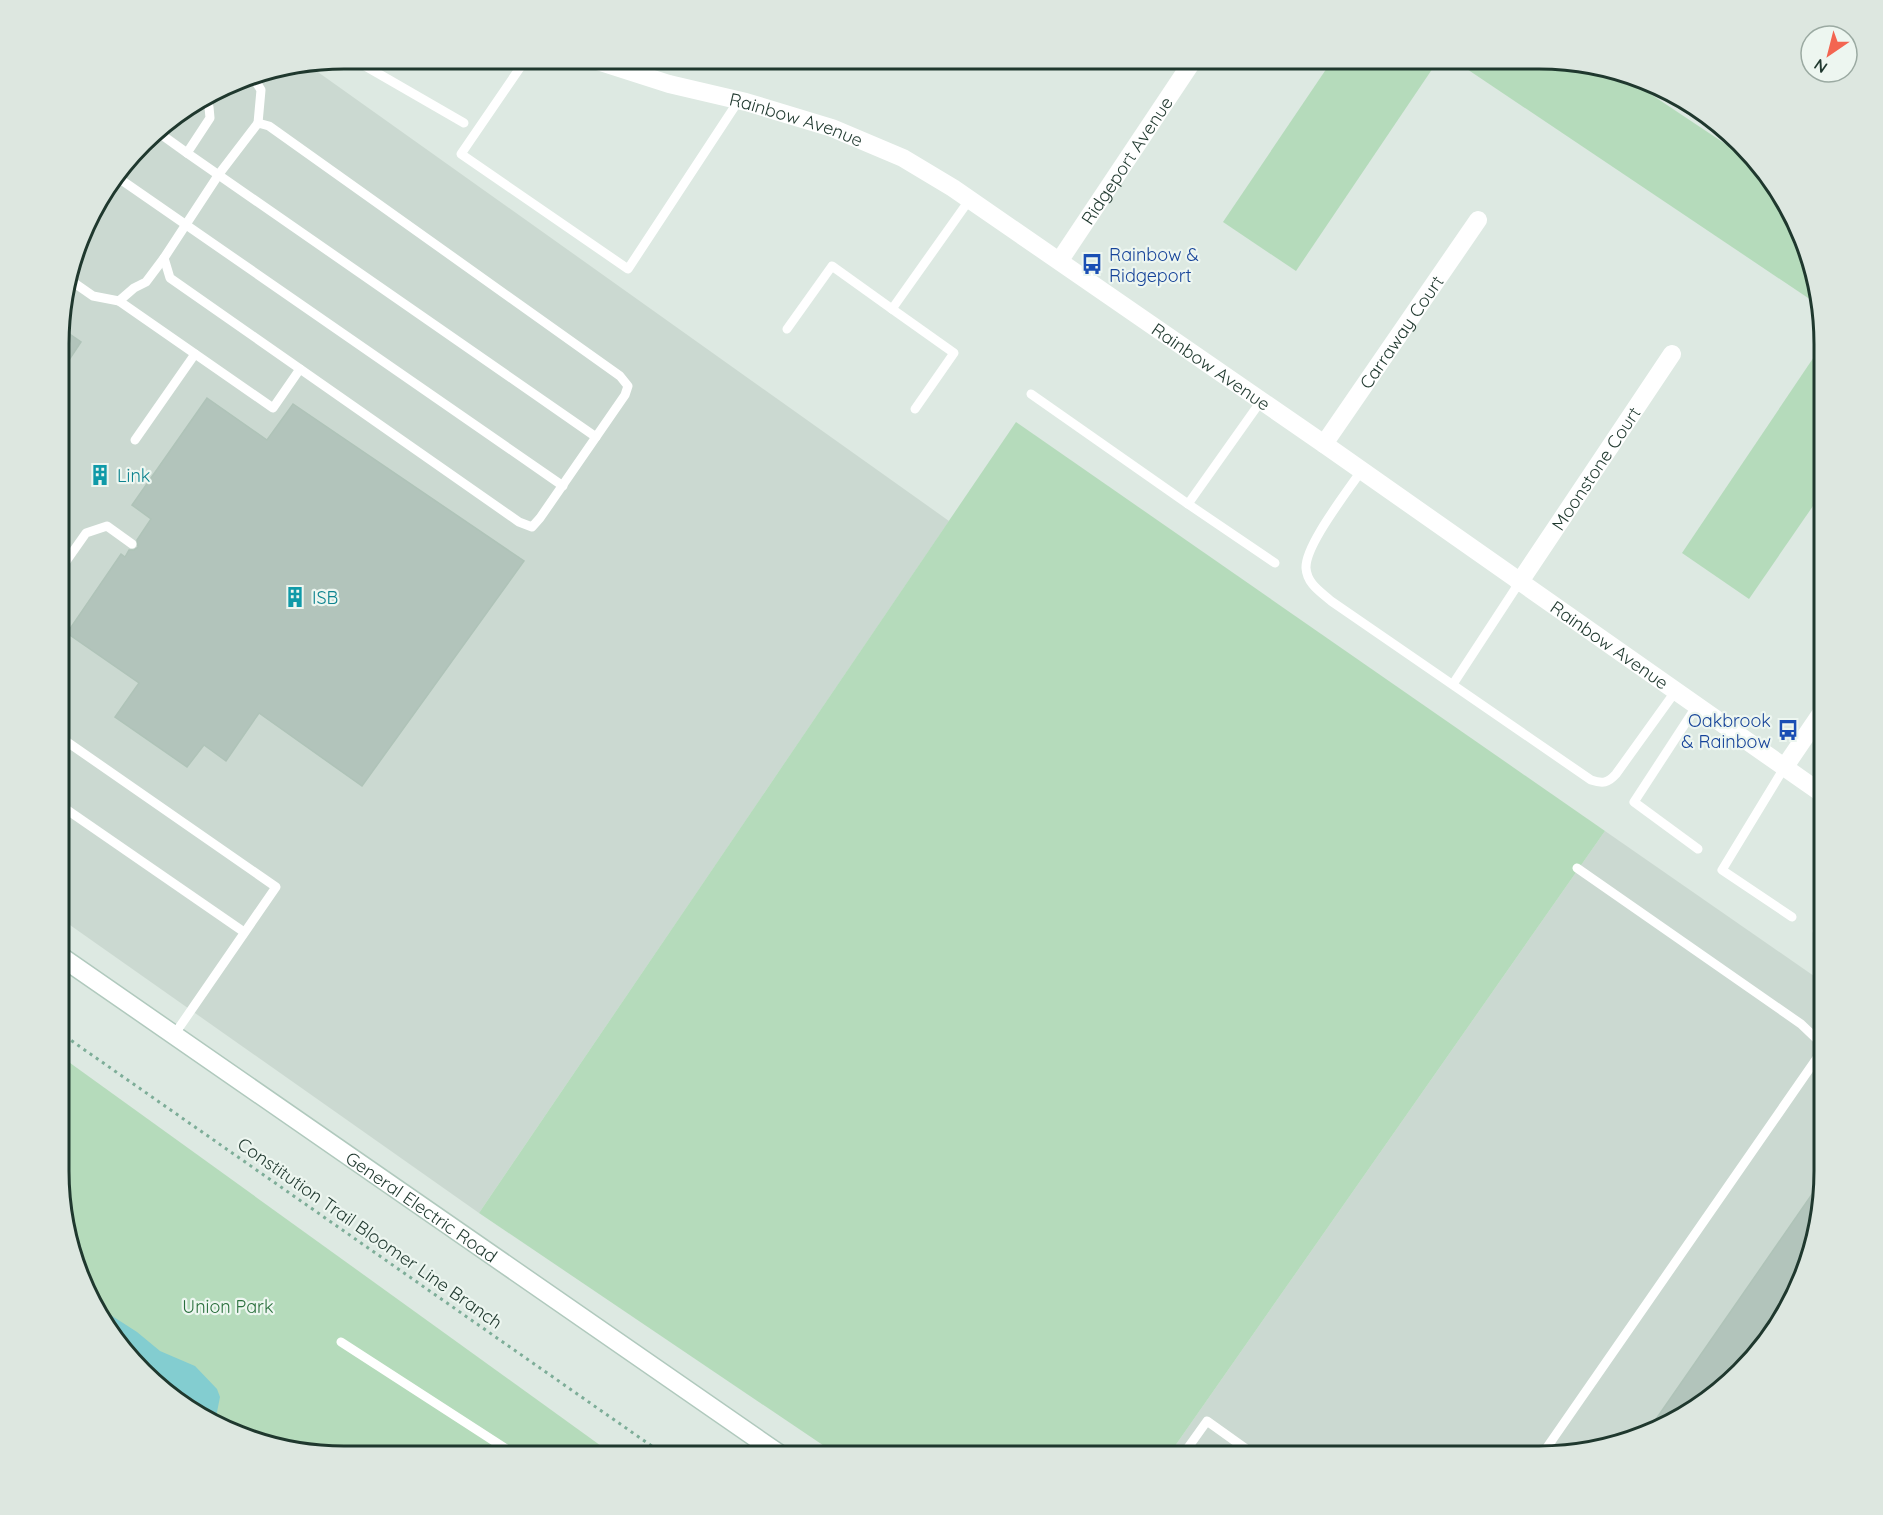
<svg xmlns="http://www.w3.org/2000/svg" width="1883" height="1515" font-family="Quicksand,sans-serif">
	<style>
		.built { fill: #cbd9d1 }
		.green { fill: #b5dbbb }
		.water { fill: #83cdd0 }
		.building { fill: #b2c4bb; stroke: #afc3b8; stroke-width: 1.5 }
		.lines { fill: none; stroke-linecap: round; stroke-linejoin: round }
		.secondary-casing { stroke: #b0c9bd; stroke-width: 21 }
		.path { stroke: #7dad98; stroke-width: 3; stroke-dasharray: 3 4.5; stroke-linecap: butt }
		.service { stroke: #fff; stroke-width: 9 }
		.minor { stroke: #fff; stroke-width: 18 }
		.secondary { stroke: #fff; stroke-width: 18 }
		.labels { text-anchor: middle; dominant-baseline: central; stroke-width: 4.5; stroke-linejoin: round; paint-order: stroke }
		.street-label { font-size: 18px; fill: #1f382e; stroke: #edf6f0 }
		.transit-label { font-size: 18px; fill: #164399; stroke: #edf6f0; text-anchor: start }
		.culture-label { font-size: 18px; fill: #0d838f; stroke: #edf6f0; text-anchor: start }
		.park-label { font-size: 18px; fill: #296f3c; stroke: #edf6f0 }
		.rim { fill: none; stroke: #1f382e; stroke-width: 3 }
	</style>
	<rect width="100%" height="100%" fill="#dde9e2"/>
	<g class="built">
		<polygon points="308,65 949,521 479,1213 60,918 61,307 97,202 156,129 252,74"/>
		<polygon points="1605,831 1824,983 1824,1190 1803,1280 1753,1359 1648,1435 1539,1456 1168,1456"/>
	</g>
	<g class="green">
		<polygon points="1333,59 1439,59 1296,271 1223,222"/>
		<polygon points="1452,59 1557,59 1619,73 1748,159 1803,235 1817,304"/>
		<polygon points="1824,342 1824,490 1749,599 1682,553"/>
		<polygon points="1016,422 1605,831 1168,1456 839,1456 479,1213"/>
		<polygon points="59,1055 615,1456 326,1456 235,1435 156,1385 88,1297 59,1190"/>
	</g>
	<polygon class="water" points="92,1303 137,1332 160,1351 195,1366 217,1389 220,1397 215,1422 156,1385"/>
	<g class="building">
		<polygon points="61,328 81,342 61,372"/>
		<polygon points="207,398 267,440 293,404 524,561 362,786 259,713 226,761 204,745 187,767 115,717 139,683 67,633 121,554 125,557 129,550 134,550 138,547 137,540 151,519 132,505"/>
		<polygon points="1824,1177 1824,1190 1803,1280 1753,1359 1645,1435"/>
	</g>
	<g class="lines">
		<defs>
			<g id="secondary">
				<path id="s5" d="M 60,956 L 782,1456"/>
			</g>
		</defs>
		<use href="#secondary" class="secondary-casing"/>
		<polyline class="path" points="59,1032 666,1456"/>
		<g class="service">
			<polyline points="526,59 461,154 628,269 739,100"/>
			<polyline points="360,63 464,123"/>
			<polyline points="251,74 261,90 258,123"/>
			<polyline points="205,101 209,107 210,118 187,153 596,437"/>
			<polygon points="258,123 269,126 620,376 628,386 625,395 540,518 532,527 519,522 170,278 164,258 219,174"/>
			<polyline points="155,130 187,153"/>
			<polyline points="117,177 563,486"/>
			<polyline points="70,280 93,296 119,301 134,288 146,282 164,258"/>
			<polyline points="119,301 273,408 300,369"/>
			<polyline points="892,309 954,353 915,409"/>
			<polyline points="787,329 832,266 892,309 970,199"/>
			<polyline points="1031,394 1188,504 1261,401"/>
			<polyline points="135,440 195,354"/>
			<path d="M 1361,471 C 1348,491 1305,545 1306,568 C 1307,584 1321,592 1331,601 L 1591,780 C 1603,784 1608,783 1616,774 L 1675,692"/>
			<polyline points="1188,504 1275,563"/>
			<polyline points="60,570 86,533 107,526 132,544"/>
			<polyline points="1453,684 1519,583"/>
			<polyline points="1696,707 1634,802 1698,849"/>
			<polyline points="60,737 276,887 174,1035"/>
			<polyline points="1784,768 1722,870 1792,917"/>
			<polyline points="60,805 244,932"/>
			<polyline points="1577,868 1801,1024 1824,1046"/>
			<polyline points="1817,931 1824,935"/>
			<polyline points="341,1342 517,1456"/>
			<polyline points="1182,1456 1207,1421 1256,1456"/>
			<polyline points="1541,1456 1817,1058 1824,1052"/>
		</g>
		<g class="minor">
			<path id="s1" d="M 591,59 L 669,84 L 746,102 L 832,128 L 903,158 L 953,188 L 1324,444 L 1824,795"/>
			<path id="s2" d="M 1060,260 L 1194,59"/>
			<path id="s3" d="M 1324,444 L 1478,220"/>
			<path id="s4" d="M 1519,583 L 1672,354"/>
			<polyline points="1784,768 1824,709"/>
		</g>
		<use href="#secondary" class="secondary"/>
	</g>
	<defs>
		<symbol id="bus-bare" viewBox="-9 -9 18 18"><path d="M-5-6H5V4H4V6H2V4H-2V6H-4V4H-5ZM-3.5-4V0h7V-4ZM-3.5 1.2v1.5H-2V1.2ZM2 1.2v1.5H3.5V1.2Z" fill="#1a4fb4" stroke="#edf6f0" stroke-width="2.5" paint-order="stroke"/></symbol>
		<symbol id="building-bare" viewBox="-9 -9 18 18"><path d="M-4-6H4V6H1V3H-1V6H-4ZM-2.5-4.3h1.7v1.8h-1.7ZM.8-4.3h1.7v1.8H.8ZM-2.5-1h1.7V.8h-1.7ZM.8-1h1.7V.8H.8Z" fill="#0f9aa8" stroke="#edf6f0" stroke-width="2.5" paint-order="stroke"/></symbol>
	</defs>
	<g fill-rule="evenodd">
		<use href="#bus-bare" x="1077" y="249" width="30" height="30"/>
		<use href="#building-bare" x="85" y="460" width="30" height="30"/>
		<use href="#building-bare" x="280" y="582" width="30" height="30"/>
		<use href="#bus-bare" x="1773" y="715" width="30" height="30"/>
	</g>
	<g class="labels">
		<g class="street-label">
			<text stroke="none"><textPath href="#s1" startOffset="214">Rainbow Avenue</textPath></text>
			<text stroke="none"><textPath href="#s2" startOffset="120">Ridgeport Avenue</textPath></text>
			<text stroke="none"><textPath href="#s3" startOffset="136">Carraway Court</textPath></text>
			<text stroke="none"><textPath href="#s1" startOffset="700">Rainbow Avenue</textPath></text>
			<text stroke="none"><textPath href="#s4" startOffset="138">Moonstone Court</textPath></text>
			<text stroke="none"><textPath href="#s1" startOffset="1186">Rainbow Avenue</textPath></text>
			<text stroke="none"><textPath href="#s5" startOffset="440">General Electric Road</textPath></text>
			<text transform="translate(370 1233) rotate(35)">Constitution Trail Bloomer Line Branch</text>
		</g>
		<g class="transit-label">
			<text x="1109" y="254">Rainbow &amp;<tspan x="1109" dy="21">Ridgeport</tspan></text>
			<text x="1771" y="720" text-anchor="end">Oakbrook<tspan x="1771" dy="21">&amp; Rainbow</tspan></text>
		</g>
		<g class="culture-label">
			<text x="117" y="475">Link</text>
			<text x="312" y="597">ISB</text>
		</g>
		<g class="park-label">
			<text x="228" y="1306">Union Park</text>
		</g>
	</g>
	<path d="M0 0H1883V1515H0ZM344 69H1539A275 275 0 0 1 1814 344V1171A275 275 0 0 1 1539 1446H344A275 275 0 0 1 69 1171V344A275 275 0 0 1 344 69Z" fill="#dde7e0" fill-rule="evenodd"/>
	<path class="rim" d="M344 69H1539A275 275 0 0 1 1814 344V1171A275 275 0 0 1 1539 1446H344A275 275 0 0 1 69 1171V344A275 275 0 0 1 344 69Z"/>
	<g transform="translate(1829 54) rotate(215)"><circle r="28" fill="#edf6f0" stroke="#9baaa2" stroke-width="1.5"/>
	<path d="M0-4.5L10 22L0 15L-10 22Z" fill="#f36551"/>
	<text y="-9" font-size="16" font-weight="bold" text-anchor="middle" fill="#1f382e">N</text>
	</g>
</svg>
